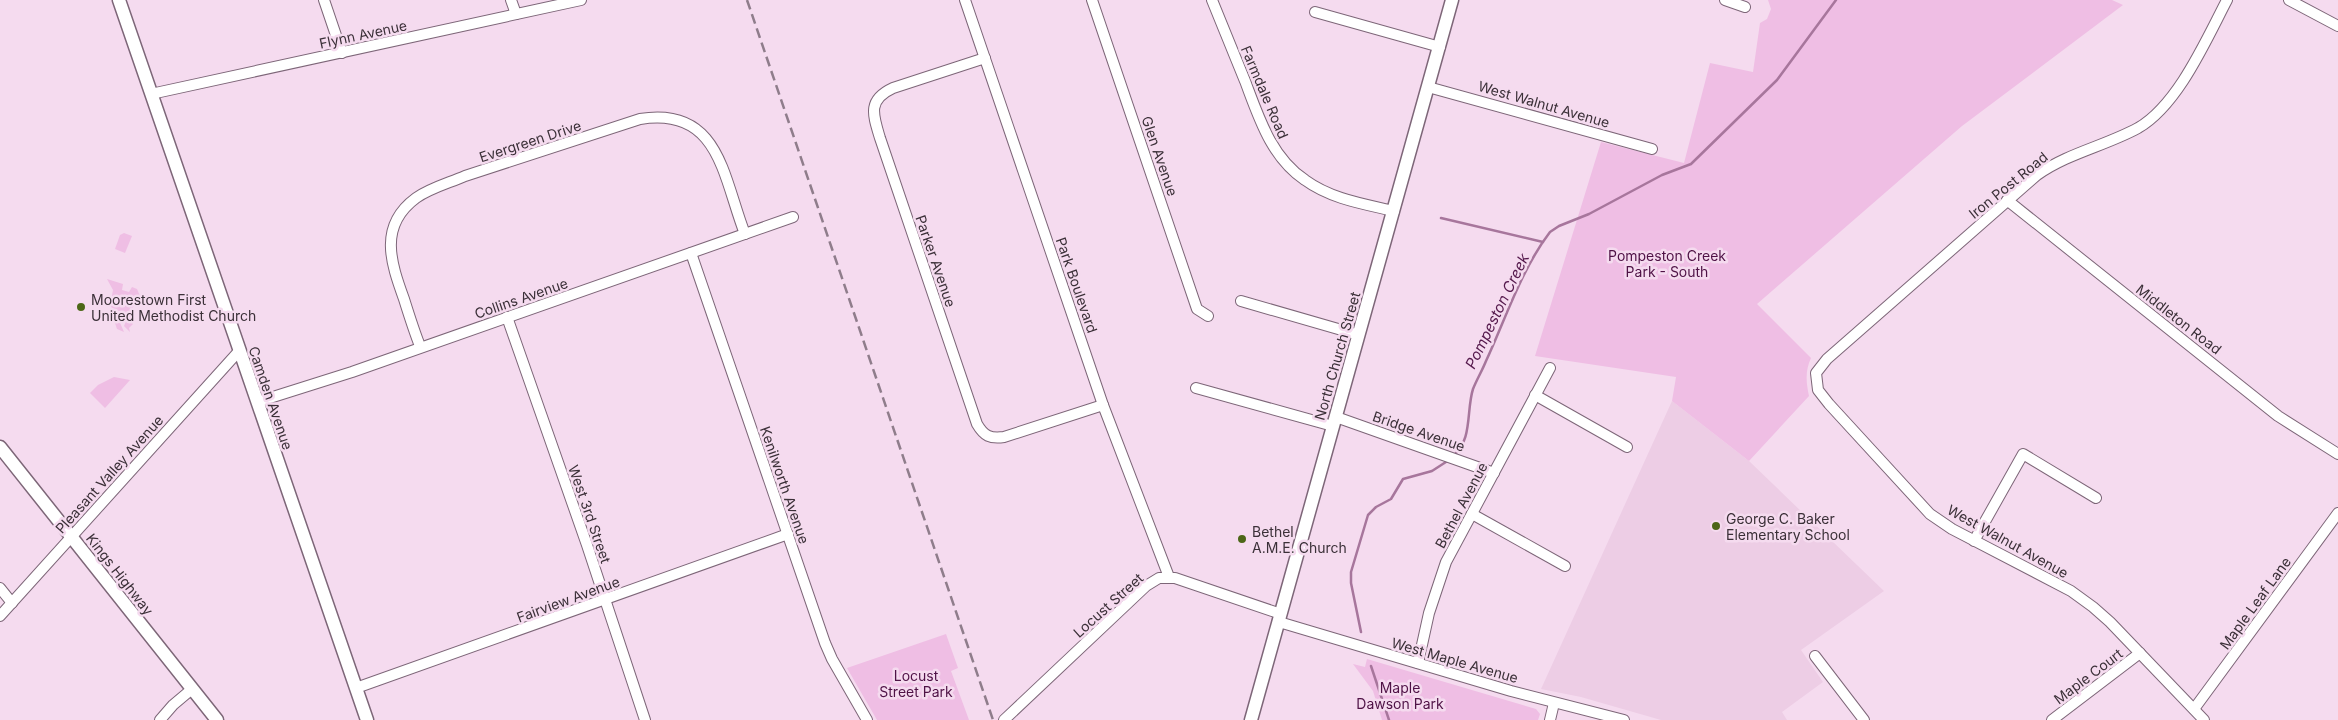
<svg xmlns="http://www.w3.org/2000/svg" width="2338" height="720" font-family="Inter,sans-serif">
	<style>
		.built { fill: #edcde5 }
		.green { fill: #efbee4 }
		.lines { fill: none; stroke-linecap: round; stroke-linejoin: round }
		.stream { stroke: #a7769c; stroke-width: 2.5 }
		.minor-casing { stroke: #7d6678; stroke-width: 12 }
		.major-casing { stroke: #7d6678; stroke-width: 15 }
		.minor { stroke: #fff; stroke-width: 10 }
		.major { stroke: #fff; stroke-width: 12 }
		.rail { stroke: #8f7d8b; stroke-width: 2.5; stroke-dasharray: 10 5; stroke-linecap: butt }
		.poi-dot { fill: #4c6617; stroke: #f5dbef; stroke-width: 2 }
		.labels { text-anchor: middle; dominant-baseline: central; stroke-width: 5; stroke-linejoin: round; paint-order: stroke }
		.street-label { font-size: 14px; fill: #3b3038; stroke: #f5dbef }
		.park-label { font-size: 14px; fill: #4f1246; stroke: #f5dbef }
		.poi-label { font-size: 14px; fill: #3b3038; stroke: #f5dbef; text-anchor: start }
		.water-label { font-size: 15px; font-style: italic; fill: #55194c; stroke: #f5dbef }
	</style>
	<rect width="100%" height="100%" fill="#f5dbef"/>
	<polygon class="built" points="1672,401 1749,461 1884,591 1801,650 1823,682 1782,712 1787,720 1661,720 1581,697 1541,689"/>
	<g class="green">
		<path d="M 1768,0 L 2112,0 L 2123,5 L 1962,126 L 1757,304 L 1811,358 C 1805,371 1806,382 1809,396 L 1749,461 L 1672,401 L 1676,377 L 1535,356 L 1601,142 L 1684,163 L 1710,63 L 1753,72 L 1760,23 L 1767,19 L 1771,9 Z"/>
		<polygon points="124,233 132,236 125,253 115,249 120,235"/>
		<polygon points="107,279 123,284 122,290 129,292 132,287 137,289 140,296 138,300 136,300 131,313 128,315 133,324 129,328 130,332 124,326 126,321 110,306 113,290"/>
		<polygon points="112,316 118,318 124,332 117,329 114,320 109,323 108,320"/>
		<polygon points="114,377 130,380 105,408 90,393 98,385"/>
		<polygon points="946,634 958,668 951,671 969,720 877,720 847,668"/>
		<polygon points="1367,659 1536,709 1540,714 1538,720 1382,720 1373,691 1353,664 1365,667"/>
	</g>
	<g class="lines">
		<g class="stream">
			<polyline points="1441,218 1543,242"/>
			<path d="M 1453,456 C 1473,440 1466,411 1473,389 C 1477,379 1482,371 1486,361 C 1506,318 1521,270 1550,232 L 1559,226 L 1589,214 L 1662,175 L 1691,164 L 1777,80 L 1836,0"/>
			<polyline points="1361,632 1351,583 1351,572 1368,515 1376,507 1391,499 1403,479 1432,471 1449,460"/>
			<polyline points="1371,666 1389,720"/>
		</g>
		<defs>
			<g id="minor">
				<polyline points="324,0 342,53"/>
				<polyline points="511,0 516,14"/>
				<polyline points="965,0 1103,405 1169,577"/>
				<polyline points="1092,0 1197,309 1208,316"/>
				<path d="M 1212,0 C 1223,27 1234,54 1245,81 C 1259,118 1271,157 1305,180 C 1331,199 1364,204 1394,211"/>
				<polyline points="1725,0 1745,7"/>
				<polyline points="2289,0 2338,26"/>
				<polyline points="1315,12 1440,47"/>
				<path d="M 985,58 L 893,88 C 867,100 873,115 880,138 L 977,424 C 984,436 990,439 1004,437 L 1103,405"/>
				<polyline points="1428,87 1652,149"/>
				<polyline points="151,94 581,0"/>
				<polyline points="2007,200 2278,416 2338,454"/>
				<polyline points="691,253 825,643 832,659 867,720"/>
				<polyline points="1241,301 1359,335"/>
				<polyline points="507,317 587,545 645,720"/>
				<path d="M 420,346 C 414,331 409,315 404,299 C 391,263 378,226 416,198 C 430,188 449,183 465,176 L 640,119 C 720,106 723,178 745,234"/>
				<polyline points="1196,388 1333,426"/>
				<polyline points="1535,395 1627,447"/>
				<polyline points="257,402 352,372 793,217"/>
				<polyline points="1336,417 1494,473"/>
				<polyline points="1472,514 1565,566"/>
				<polyline points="1974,541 2023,454 2096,498"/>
				<polyline points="0,588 12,603"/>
				<polyline points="0,616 239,351"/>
				<polyline points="1279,622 1511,691 1624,720"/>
				<polyline points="1815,656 1864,720"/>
				<polyline points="1418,663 1429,613 1446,562 1550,368"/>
				<polyline points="356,688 788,534"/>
				<polyline points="2194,709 2338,513"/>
				<polyline points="160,720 173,705 192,689"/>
				<polyline points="1004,720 1146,586 1159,578 1175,578 1281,614"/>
				<polyline points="1550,720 1554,703"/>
				<polyline points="2052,720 2140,653"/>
				<path d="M 2204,720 L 2110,622 L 2093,607 L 2071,591 L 1952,529 L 1930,514 L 1829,404 L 1818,390 L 1816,373 L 1827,359 L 2037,175 C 2068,153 2105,146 2138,128 C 2178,105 2206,40 2227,0"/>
			</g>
			<g id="major">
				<polyline points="119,0 367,720"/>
				<polyline points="0,447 217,720"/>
				<polyline points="1251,720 1452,0"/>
			</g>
		</defs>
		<use href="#minor" class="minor-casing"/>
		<use href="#major" class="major-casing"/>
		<use href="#minor" class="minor"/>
		<use href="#major" class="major"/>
		<polyline class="rail" points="747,0 993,720"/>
	</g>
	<g class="poi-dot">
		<circle cx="81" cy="307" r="5"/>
		<circle cx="1716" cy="526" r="5"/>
		<circle cx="1242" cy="539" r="5"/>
	</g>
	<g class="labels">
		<g class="street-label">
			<text transform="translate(363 34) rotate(-12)">Flynn Avenue</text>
			<text transform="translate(1265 92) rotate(67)">Farmdale Road</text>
			<text transform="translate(1544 104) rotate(16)">West Walnut Avenue</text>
			<text transform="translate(530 141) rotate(-18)">Evergreen Drive</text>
			<text transform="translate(1160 156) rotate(71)">Glen Avenue</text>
			<text transform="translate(2008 185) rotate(-39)">Iron Post Road</text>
			<text transform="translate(936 261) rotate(71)">Parker Avenue</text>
			<text transform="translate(1077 285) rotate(71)">Park Boulevard</text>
			<text transform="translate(521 298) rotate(-19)">Collins Avenue</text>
			<text transform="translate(2179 319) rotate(38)">Middleton Road</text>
			<text transform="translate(1337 356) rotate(-74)">North Church Street</text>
			<text transform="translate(271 398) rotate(71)">Camden Avenue</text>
			<text transform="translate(1419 431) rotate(19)">Bridge Avenue</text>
			<text transform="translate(109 474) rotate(-48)">Pleasant Valley Avenue</text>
			<text transform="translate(785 485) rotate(71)">Kenilworth Avenue</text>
			<text transform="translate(1461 505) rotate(-62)">Bethel Avenue</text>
			<text transform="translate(590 514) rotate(71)">West 3rd Street</text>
			<text transform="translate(2008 541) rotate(29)">West Walnut Avenue</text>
			<text transform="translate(120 574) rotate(52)">Kings Highway</text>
			<text transform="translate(568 599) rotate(-20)">Fairview Avenue</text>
			<text transform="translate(2255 603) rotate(-54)">Maple Leaf Lane</text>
			<text transform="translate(1108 605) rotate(-42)">Locust Street</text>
			<text transform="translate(1455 660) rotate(16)">West Maple Avenue</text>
			<text transform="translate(2088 676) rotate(-37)">Maple Court</text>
		</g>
		<g class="park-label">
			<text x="1667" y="255">Pompeston Creek<tspan x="1667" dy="16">Park - South</tspan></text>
			<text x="916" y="675">Locust<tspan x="916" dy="16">Street Park</tspan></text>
			<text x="1400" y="687">Maple<tspan x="1400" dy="16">Dawson Park</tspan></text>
		</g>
		<g class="poi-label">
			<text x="91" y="299">Moorestown First<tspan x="91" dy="16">United Methodist Church</tspan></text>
			<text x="1726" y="518">George C. Baker<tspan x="1726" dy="16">Elementary School</tspan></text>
			<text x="1252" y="531">Bethel<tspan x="1252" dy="16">A.M.E. Church</tspan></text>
		</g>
		<g class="water-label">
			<text transform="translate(1497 311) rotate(-64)">Pompeston Creek</text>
		</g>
	</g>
</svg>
